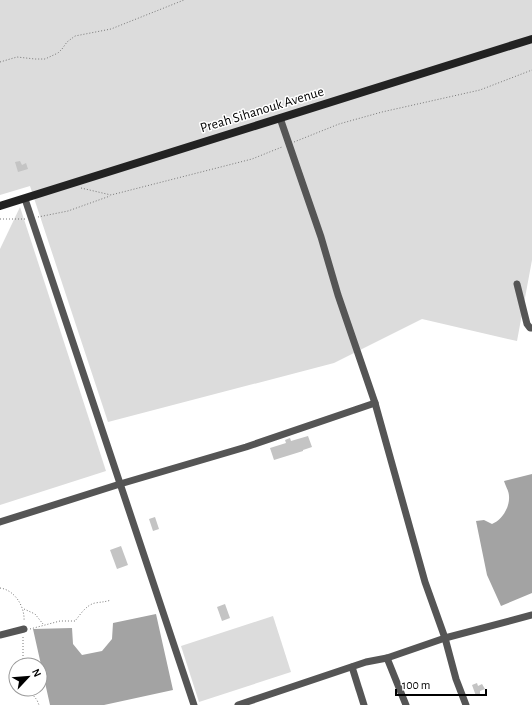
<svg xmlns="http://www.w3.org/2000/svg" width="532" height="705" font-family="'Alegreya Sans',sans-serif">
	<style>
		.green { fill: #dcdcdc }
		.water { fill: #a3a3a3 }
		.building { fill: #c4c4c4 }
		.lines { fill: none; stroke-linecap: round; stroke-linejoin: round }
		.path { stroke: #777; stroke-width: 1; stroke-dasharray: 1 2; stroke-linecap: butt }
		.street { stroke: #555; stroke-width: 7 }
		.secondary { stroke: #222; stroke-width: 8 }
		.labels { text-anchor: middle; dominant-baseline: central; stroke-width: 3; stroke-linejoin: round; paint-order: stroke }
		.street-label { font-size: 14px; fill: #000; stroke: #fff }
	</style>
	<rect width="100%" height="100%" fill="#fff"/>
	<g class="green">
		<polygon points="0,0 532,0 532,260 517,341 422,319 334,363 108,422 30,186 0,195"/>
		<polygon points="20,207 106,471 0,505 0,249"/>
		<polygon points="273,616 291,672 199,702 181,646"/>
	</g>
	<g class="water">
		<path d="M 532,474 L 532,593 L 501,606 L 487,575 L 476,521 L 484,520 L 492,524 C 502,520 510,507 509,496 C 509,491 505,485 504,481 Z"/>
		<polygon points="156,614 173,690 104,705 50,705 33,629 72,628 73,644 82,655 102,651 112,639 113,623"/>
	</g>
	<g class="building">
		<polygon points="20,161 22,165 26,163 28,169 18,172 15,162"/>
		<polygon points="308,436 312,447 303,450 303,451 274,460 270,448 286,443 285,440 290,438 291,441"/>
		<polygon points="155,517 159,529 153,531 149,519"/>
		<polygon points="121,546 128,565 117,569 110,550"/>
		<polygon points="225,604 230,618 222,621 217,607"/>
		<polygon points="477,683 478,686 482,684 485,689 480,691 480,694 476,696 472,685"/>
	</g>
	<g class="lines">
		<g class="path">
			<polyline points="0,62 17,57 35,59 45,59 58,53 62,49 67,42 75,36 111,29 184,0"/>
			<polyline points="294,142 339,124 382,112 480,90 532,70"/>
			<polyline points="81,188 111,195 252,159 282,147"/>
			<polyline points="38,217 68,211 110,196"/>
			<polyline points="0,219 25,219"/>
			<path d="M 0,588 C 15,590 25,607 24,621"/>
			<polyline points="24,609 35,614 43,624"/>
			<path d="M 30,629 L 60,621 L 75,621 C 80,615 86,605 95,603 C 101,602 105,602 111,600"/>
			<polyline points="23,665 23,637"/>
			<polyline points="28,689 37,700 39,705"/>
		</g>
		<g class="street">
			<polyline points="280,118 321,237 338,295 375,403 425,582 445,638 456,679 466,705"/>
			<polyline points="25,199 194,705"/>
			<polyline points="517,284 527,324 530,328 532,328"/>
			<polyline points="0,522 120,484 246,447 375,403"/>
			<polyline points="0,635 24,629"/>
			<polyline points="387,658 406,705"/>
			<polyline points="352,667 364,705"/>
			<polyline points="238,705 366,662 387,658 445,638 532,615"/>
		</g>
		<polyline class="secondary" points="0,206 532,39"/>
	</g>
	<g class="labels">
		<g class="street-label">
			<text transform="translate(262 110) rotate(-17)">Preah Sihanouk Avenue</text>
		</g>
	</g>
	<g transform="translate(28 677) rotate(64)"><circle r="19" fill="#ffffff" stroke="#999999"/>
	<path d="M0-3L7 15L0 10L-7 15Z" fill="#000000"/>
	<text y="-6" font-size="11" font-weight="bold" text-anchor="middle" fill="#000000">N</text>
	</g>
	<path d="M396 689v6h90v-6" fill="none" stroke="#000000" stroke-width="2"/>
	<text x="402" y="689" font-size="12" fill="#000000" stroke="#ffffff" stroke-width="3" paint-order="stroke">100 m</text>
</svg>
